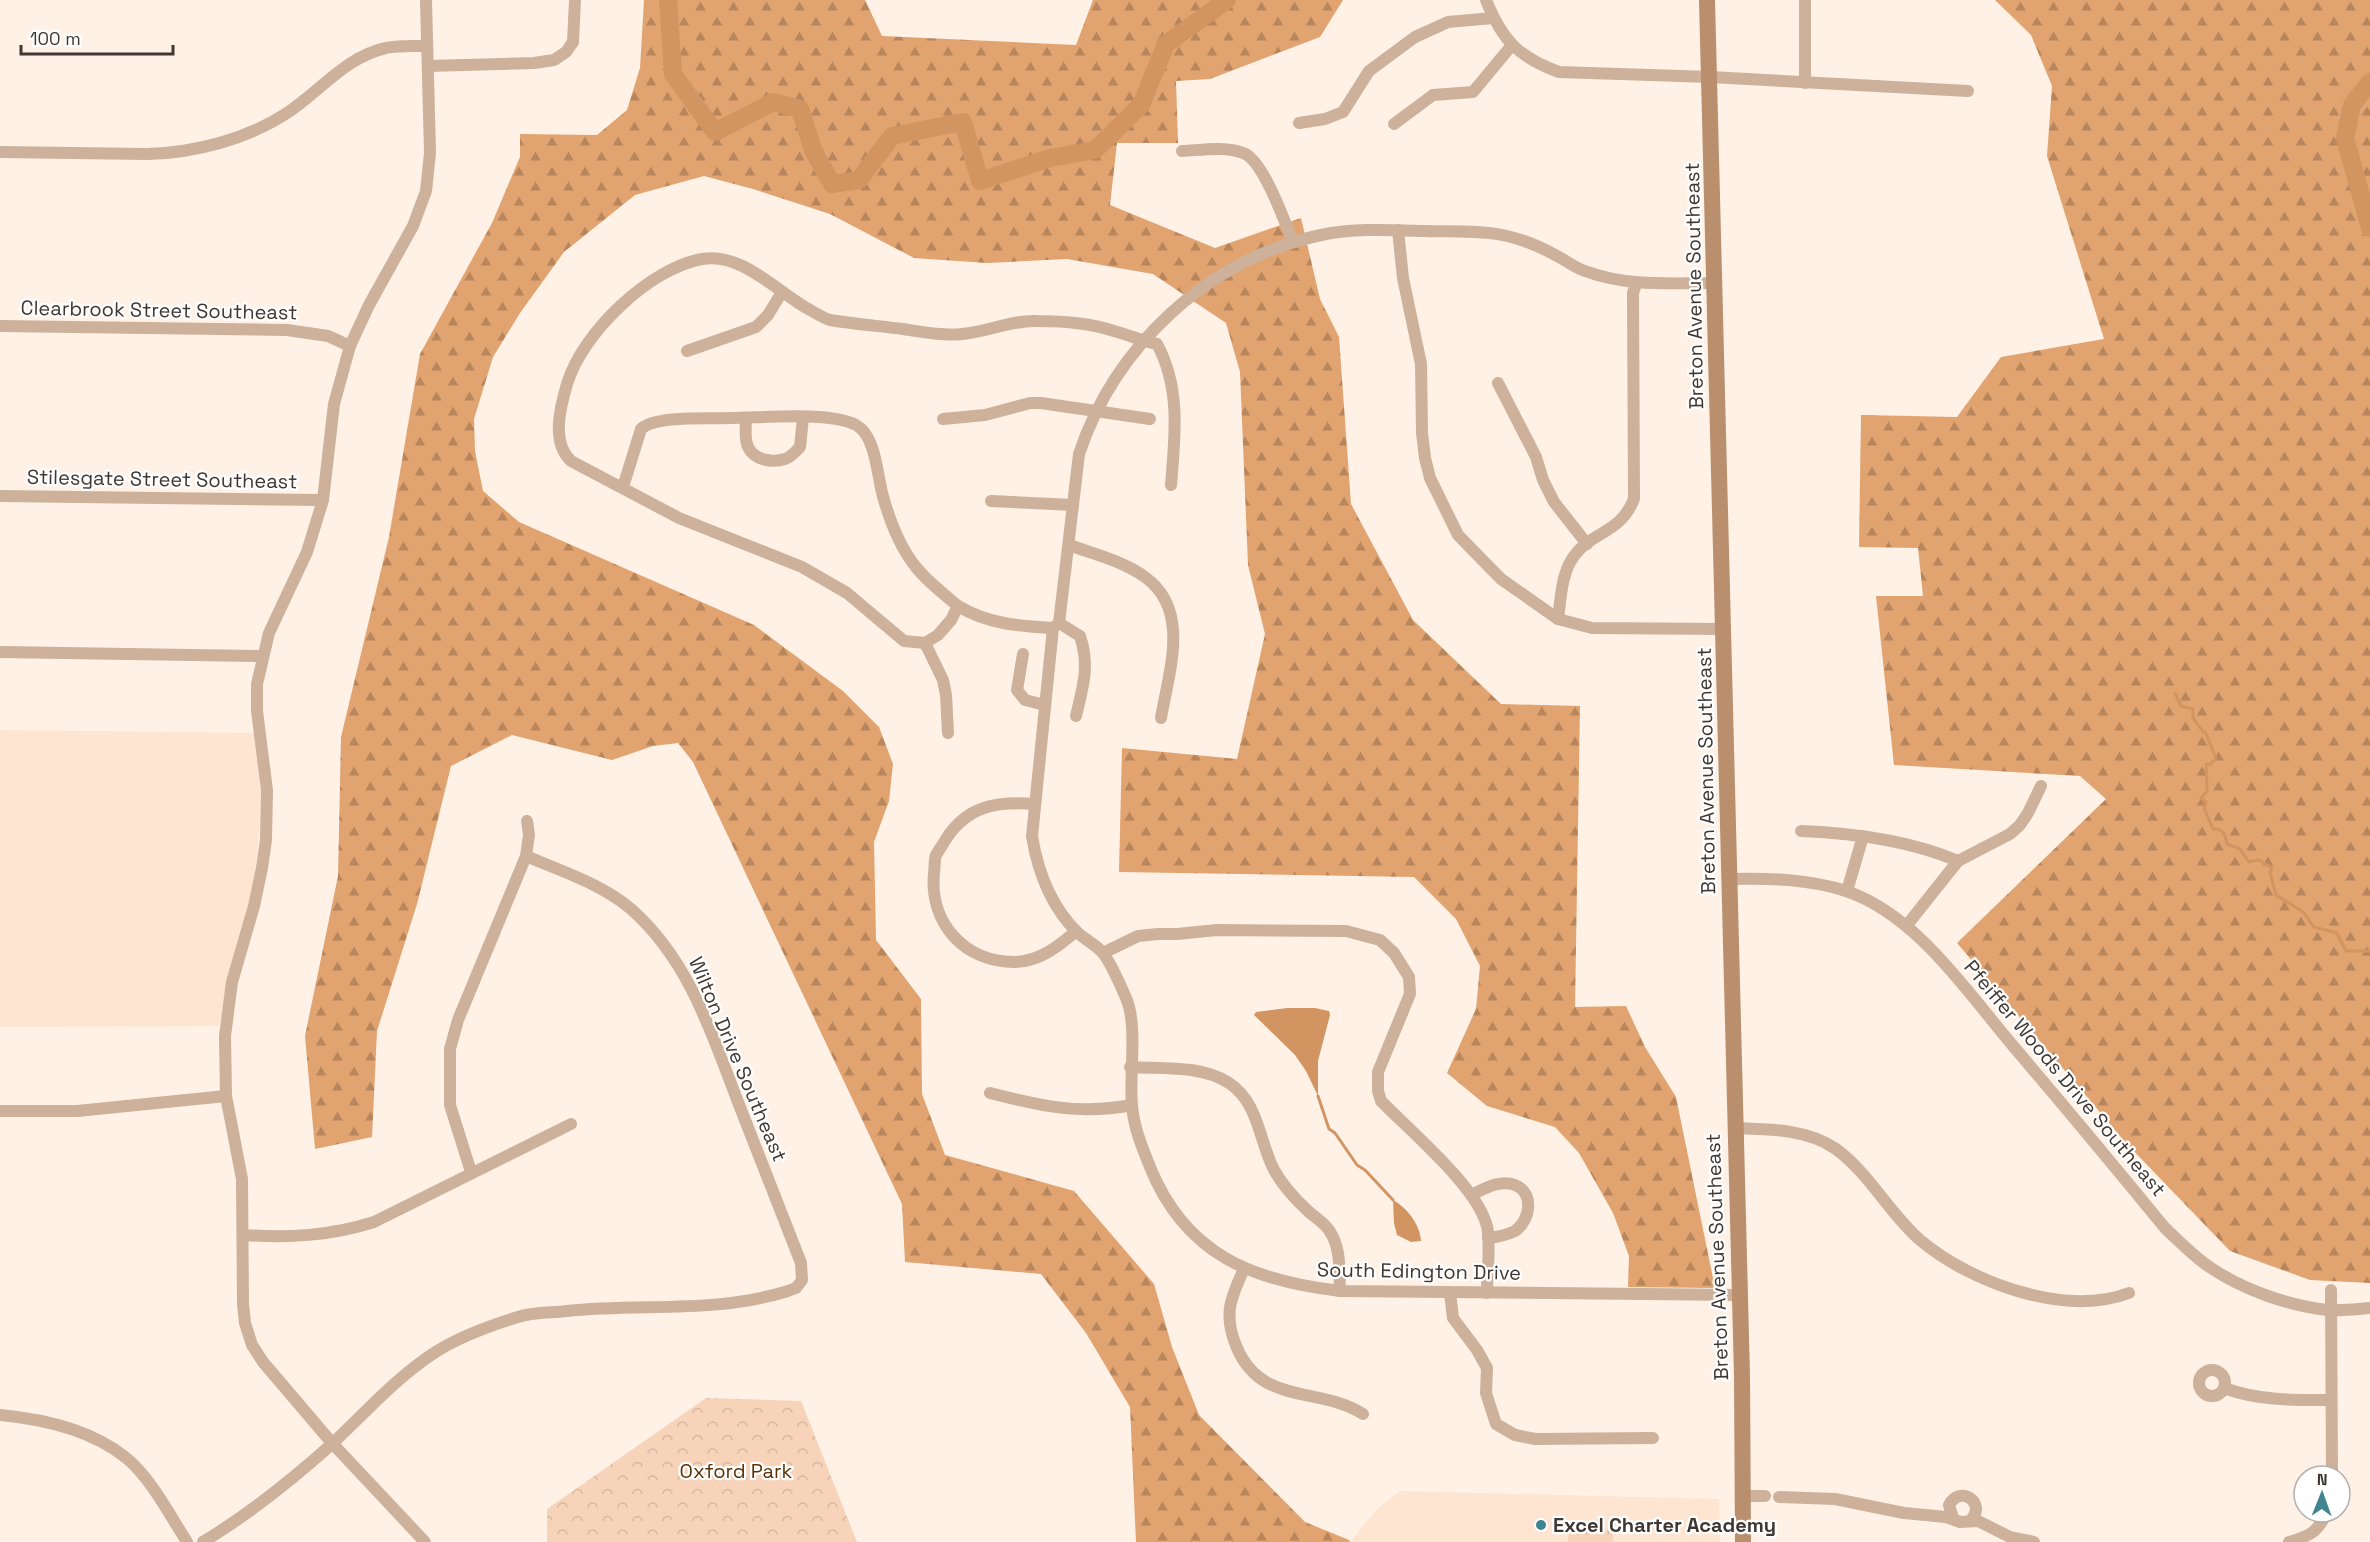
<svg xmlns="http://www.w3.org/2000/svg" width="2370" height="1542" font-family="'Space Grotesk',sans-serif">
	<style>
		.built { fill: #fde5d2 }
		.forest { fill: url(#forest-firs) }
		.park { fill: url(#park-crowns) }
		.water { fill: #d29561 }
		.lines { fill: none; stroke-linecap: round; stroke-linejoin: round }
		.stream { stroke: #d29561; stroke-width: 3 }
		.river { stroke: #d29561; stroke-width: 18 }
		.street { stroke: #cdb19a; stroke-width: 12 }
		.secondary { stroke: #b98f6e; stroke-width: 16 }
		.poi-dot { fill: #3f8490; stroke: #fff; stroke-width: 2 }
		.labels { text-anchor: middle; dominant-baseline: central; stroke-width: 4.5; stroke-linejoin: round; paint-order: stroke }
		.street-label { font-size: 20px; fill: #3e3732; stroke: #fff }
		.park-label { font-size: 20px; fill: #5a3208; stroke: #fff }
		.poi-label { font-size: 20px; font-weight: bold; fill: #3e3732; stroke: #fff; text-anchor: start }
	</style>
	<defs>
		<pattern id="forest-firs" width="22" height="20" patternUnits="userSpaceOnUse" patternTransform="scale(1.5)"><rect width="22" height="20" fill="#e1a36f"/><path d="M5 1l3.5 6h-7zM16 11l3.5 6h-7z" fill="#b8865c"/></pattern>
		<pattern id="park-crowns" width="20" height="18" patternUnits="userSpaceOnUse" patternTransform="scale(1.5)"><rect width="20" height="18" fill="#f7d4b9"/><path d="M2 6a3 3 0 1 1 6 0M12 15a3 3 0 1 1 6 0" fill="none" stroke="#d5b7a0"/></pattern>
	</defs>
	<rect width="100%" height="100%" fill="#fff1e6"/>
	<g class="built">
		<polygon points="0,730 255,733 261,797 256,875 238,941 219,1026 0,1027"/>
		<polygon points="1400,1491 1719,1499 1720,1542 1350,1542 1376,1510"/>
	</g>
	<g class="forest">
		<polygon points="644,0 865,0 882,36 1076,45 1093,0 1343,0 1320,37 1210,79 1176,81 1178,143 1117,143 1110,205 1215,248 1301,218 1320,299 1339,337 1351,504 1413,620 1501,704 1580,706 1575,1007 1626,1006 1645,1047 1676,1097 1715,1288 1628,1287 1629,1256 1613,1213 1579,1153 1555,1127 1487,1106 1447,1073 1476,1009 1480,966 1456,919 1414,877 1119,872 1122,748 1237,759 1265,634 1248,565 1240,372 1226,323 1153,274 1067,259 987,263 914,258 830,214 753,189 704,176 635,195 564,252 520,313 493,357 474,419 475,451 483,491 519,522 754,625 843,691 879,727 893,764 889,801 874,842 876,940 921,999 922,1094 945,1155 1074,1191 1154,1284 1172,1347 1199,1415 1305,1522 1349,1540 1350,1542 1136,1542 1130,1407 1086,1333 1041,1274 905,1262 902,1204 693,762 678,743 653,746 612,760 512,735 451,766 417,904 377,1031 372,1137 315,1149 305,1036 338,876 341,737 389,537 420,354 492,223 520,157 520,134 597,135 627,110 640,68"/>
		<polygon points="1995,0 2370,0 2370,1283 2310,1280 2230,1251 2125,1142 1957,943 2106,799 2080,776 1894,765 1876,596 1923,596 1918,548 1859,547 1861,415 1957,417 2001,357 2104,339 2047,156 2052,86 2031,35"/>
	</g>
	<g class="park">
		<polygon points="706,1398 801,1401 857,1542 547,1542 547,1509"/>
		<polygon points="1568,1528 1613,1530 1613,1542 1568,1542"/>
	</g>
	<g class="water">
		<polygon points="1287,1008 1315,1008 1329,1011 1330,1015 1318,1061 1318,1096 1306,1071 1295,1055 1254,1015 1256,1012"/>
		<path d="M 1393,1200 C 1406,1207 1420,1224 1421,1241 L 1411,1242 L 1397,1235 L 1394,1223 Z"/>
	</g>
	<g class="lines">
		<g class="stream">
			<polyline points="2175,693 2181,706 2193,709 2193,718 2203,732 2205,732 2216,758 2211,764 2206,764 2207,791 2201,798 2206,802 2204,808 2213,829 2218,829 2224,833 2227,844 2240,849 2249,862 2259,860 2272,868 2270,872 2276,895 2303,912 2314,927 2337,933 2346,951 2370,951"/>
			<polyline points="1318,1096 1329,1129 1335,1133 1357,1165 1365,1170 1393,1200"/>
		</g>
		<g class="river">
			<polyline points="668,0 673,74 715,132 773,102 800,109 813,150 832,184 859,180 892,136 963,122 980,181 1050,158 1095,150 1141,105 1166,44 1227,0"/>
			<polyline points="2370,82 2352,105 2345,138 2370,228"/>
		</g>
		<g class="street">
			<path d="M 1486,0 C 1502,40 1518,57 1559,72 L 1710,77 L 1968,91"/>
			<polyline points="428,66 534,63 554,60 566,52 573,42 575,0"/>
			<polyline points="1805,83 1805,0"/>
			<polyline points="1299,123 1325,119 1343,112 1369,71 1415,37 1448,22 1493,18"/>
			<polyline points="1394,124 1433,95 1473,92 1512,45"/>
			<path d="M 1182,151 C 1202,150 1225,146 1243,153 C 1263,159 1285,223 1293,242"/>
			<path d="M 0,152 L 147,154 C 195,153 247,139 287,113 C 319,92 347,56 386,48 C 399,45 414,46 427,46"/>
			<polyline points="1398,230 1403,278 1421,364 1422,433 1425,458 1430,478 1458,535 1501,579 1558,619 1592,628 1724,629"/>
			<path d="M 1715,283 C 1671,283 1628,287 1585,271 C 1575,268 1567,261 1557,256 C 1541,247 1525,240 1507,236 C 1480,230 1452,232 1425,231 C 1390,230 1355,228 1321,235 C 1208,259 1115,346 1079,454 L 1059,623 L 1053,628 L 1032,836 C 1038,873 1051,907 1078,933 C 1086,940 1096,945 1103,953 C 1112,965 1120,984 1126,998 C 1138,1025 1129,1075 1132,1106 C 1134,1128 1142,1147 1150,1167 C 1185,1254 1252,1281 1340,1291 L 1739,1295"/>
			<polyline points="0,326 287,330 328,336 350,346"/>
			<polyline points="687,351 756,327 768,315 782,292"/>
			<polyline points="1498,383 1536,457 1543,480 1554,502 1587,544"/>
			<path d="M 746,418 C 746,427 744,438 748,447 C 754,460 772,463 785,459 C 791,457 796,451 800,447 L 803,418"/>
			<polyline points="943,419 985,415 1030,403 1041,403 1150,419"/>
			<path d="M 623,487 L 641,429 C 656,415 708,419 729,418 C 761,418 829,411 856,425 C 877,436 877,479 884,500 C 891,524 903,554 921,573 C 932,585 945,595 958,606"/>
			<polyline points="0,496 323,500"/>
			<polyline points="991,501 1073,505"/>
			<path d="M 1069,545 C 1094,554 1123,561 1145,577 C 1191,610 1169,671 1161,718"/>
			<path d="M 1558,619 C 1561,598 1561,574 1574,556 C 1592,531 1620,534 1634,499 L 1633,293 L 1636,284"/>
			<path d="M 1059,623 L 1080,636 C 1090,666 1083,686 1076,716"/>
			<path d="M 1053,628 C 1018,626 988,624 958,606 L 951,620 L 938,635 L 925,643 L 904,641 L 847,593 L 802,567 L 679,518 L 571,461 C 551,442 560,408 567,384 C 582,333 650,268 702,259 C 742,252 777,292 810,310 C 816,313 823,318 830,320 C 854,324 879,326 903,329 C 922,332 942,336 962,334 C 988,332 1011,320 1037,321 C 1063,321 1090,323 1114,331 C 1129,335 1142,341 1157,344 C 1181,388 1175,436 1171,485"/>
			<polyline points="925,643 943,680 946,695 948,733"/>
			<polyline points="0,652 262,656"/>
			<polyline points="1023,654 1017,690 1025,700 1045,705"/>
			<path d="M 1034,804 C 997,801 967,806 946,839 C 943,844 939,850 936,855 C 934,860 935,868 934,873 C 929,923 965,963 1016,962 C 1040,961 1059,946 1076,931"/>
			<path d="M 1801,831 C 1852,833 1911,841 1958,861"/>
			<path d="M 1730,879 C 1769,878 1809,879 1846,891 C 1917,915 1967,992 2014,1047 C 2065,1107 2115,1167 2165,1228 C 2180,1242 2194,1257 2211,1268 C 2244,1290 2289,1306 2328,1310 C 2342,1311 2357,1309 2370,1308"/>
			<polyline points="1847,891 1863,836"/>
			<polyline points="1907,925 1958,861 2010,834 2020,825 2028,813 2041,786"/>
			<path d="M 1103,953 L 1138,936 L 1158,934 L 1177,934 L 1217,930 L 1346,931 L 1380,940 L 1394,953 L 1409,977 L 1410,994 L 1378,1072 L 1378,1091 L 1381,1101 C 1410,1131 1484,1192 1488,1232 C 1490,1252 1487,1273 1487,1293"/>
			<path d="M 1130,1067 C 1162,1069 1202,1065 1229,1083 C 1258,1102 1259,1139 1273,1168 C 1281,1183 1295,1199 1308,1211 C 1317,1219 1328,1225 1333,1237 C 1341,1254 1339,1273 1340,1291"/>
			<path d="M 990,1093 C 1041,1106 1079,1115 1132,1105"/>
			<polyline points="0,1111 77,1111 226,1096"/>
			<path d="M 1735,1128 C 1768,1129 1808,1129 1836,1149 C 1870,1174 1889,1213 1920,1240 C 1971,1283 2065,1317 2129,1293"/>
			<polyline points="471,1172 450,1105 450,1049 458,1020 526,856 529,835 527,821"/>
			<path d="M 1471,1195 C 1484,1189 1500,1179 1515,1185 C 1535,1193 1530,1221 1515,1231 C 1507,1235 1497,1237 1488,1238"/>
			<path d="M 243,1235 C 289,1238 330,1236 374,1222 L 571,1124"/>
			<path d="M 1244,1269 C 1230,1299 1223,1316 1237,1348 C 1262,1406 1319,1386 1363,1414"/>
			<polyline points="2331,1290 2332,1476"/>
			<polyline points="1450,1293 1453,1318 1477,1350 1487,1368 1486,1393 1496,1424 1515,1435 1535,1439 1653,1438"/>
			<circle cx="2212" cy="1383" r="13"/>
			<path d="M 2224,1388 C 2260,1401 2293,1400 2331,1400"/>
			<path d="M 0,1415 C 43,1419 91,1430 125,1457 C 149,1475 171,1517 187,1542"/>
			<polyline points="1742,1496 1765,1496"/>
			<polyline points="1779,1497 1835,1499 1904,1513 1946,1517 1960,1522 1978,1521 2010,1537 2034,1542"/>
			<path d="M 1953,1518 L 1949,1505 C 1960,1484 1987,1503 1971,1520"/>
			<path d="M 203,1542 C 249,1514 293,1479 333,1443 C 366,1412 396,1378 434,1353 C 457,1338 492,1325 518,1317 C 533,1312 551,1313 567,1311 C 643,1303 713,1314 788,1291 L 796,1288 L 802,1280 L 801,1263 C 780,1209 759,1155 738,1102 C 711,1032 689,960 631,909 C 602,884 561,871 526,856"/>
			<polyline points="425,1542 332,1443 263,1362 252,1345 245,1323 243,1304 242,1179 226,1096 225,1036 232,982 254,906 262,868 266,840 267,790 257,711 257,684 269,633 307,552 323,500 334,404 350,346 369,305 413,226 426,191 430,153 426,0"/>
			<path d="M 2289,1542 C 2310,1536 2318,1532 2327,1512"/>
		</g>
		<polyline class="secondary" points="1707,0 1742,1376 1743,1542"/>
	</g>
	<circle class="poi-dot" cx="1541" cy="1525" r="6"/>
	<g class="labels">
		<g class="street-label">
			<text transform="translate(1694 286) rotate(-91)">Breton Avenue Southeast</text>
			<text transform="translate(159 310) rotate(1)">Clearbrook Street Southeast</text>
			<text transform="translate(162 479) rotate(1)">Stilesgate Street Southeast</text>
			<text transform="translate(1706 771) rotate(-91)">Breton Avenue Southeast</text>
			<text transform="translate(738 1059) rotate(67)">Wilton Drive Southeast</text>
			<text transform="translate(2065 1078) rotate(50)">Pfeiffer Woods Drive Southeast</text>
			<text transform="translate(1717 1257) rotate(-92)">Breton Avenue Southeast</text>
			<text transform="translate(1419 1271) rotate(1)">South Edington Drive</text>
		</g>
		<g class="park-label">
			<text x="736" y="1471">Oxford Park</text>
		</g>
		<g class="poi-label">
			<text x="1553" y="1525">Excel Charter Academy</text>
		</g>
	</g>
	<g transform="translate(2322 1494) rotate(1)"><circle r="28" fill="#ffffff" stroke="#b2afad" stroke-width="1.5"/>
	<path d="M0-4.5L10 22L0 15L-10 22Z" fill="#3f8490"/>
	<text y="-9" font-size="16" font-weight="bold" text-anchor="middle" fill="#3e3732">N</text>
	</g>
	<path d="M21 45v9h152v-9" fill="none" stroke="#3e3732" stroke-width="3"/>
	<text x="30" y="45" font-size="18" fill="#3e3732" stroke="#ffffff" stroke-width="4.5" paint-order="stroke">100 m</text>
</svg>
